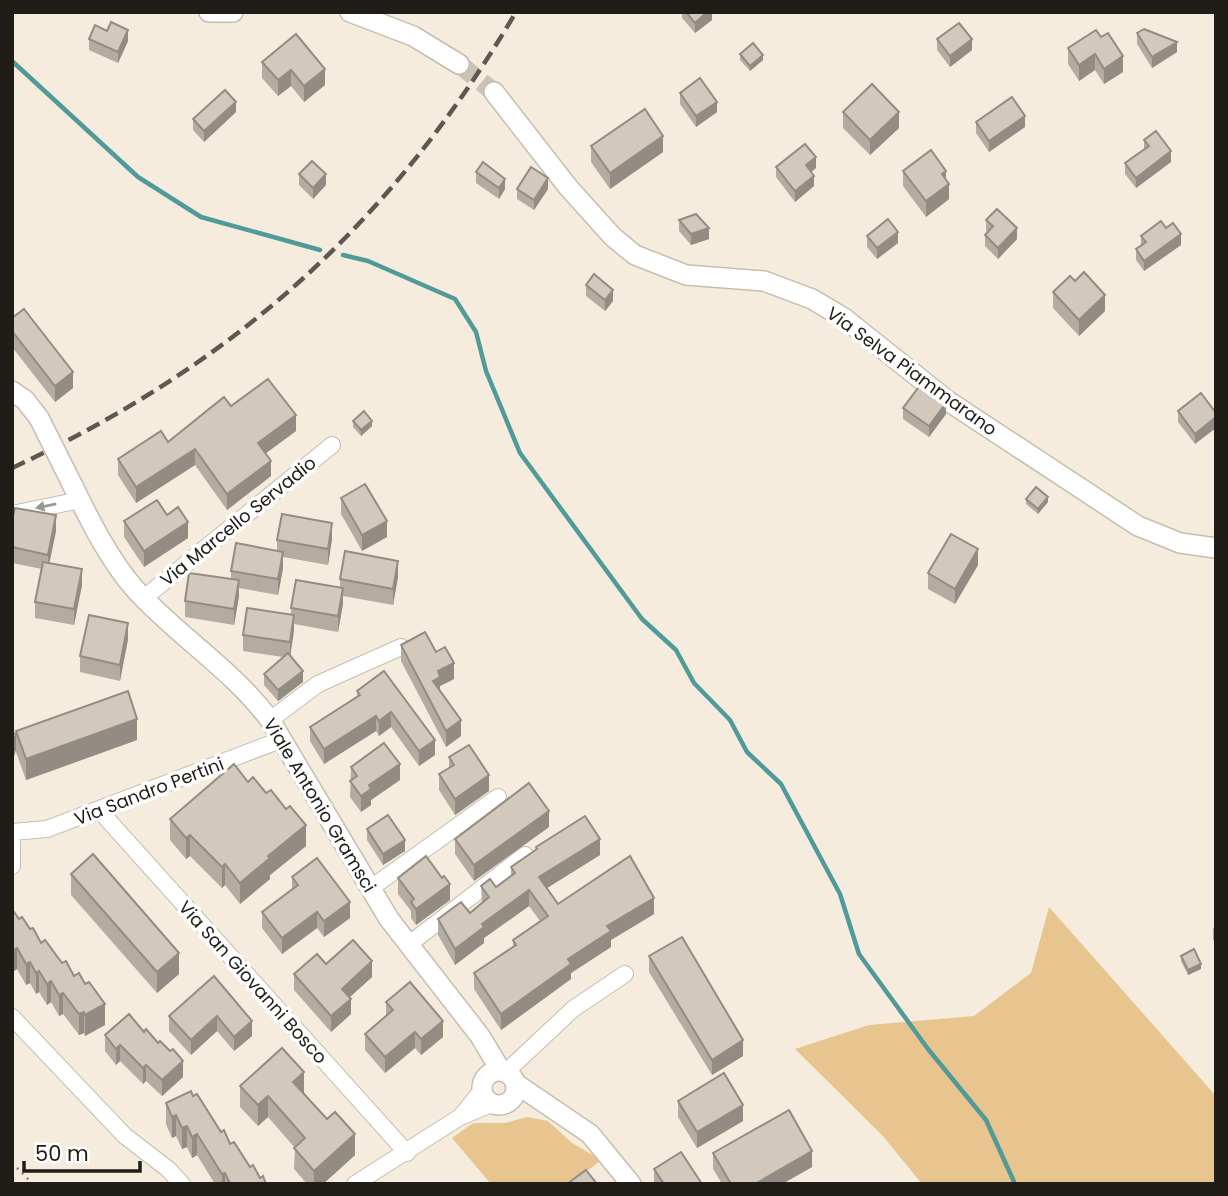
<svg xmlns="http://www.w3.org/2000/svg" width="1228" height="1196" font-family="Poppins,sans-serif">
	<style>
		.green { fill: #e8c58f }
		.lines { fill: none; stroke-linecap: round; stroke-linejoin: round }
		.stream { stroke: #509a9a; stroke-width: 4.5 }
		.tertiary-tunnel { stroke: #cbc3b6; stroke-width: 19; stroke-dasharray: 19 10; stroke-linecap: butt }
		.minor-casing { stroke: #c6bdaf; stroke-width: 18 }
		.tertiary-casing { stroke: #c6bdaf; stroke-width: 22 }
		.path { stroke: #928b81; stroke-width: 2.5; stroke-dasharray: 2 5; stroke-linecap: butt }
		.minor { stroke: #fff; stroke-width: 16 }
		.tertiary { stroke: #fff; stroke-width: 19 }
		.rail { stroke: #5d5850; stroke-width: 4.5; stroke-dasharray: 14 7; stroke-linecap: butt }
		.tertiary-bridge-casing { stroke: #c6bdaf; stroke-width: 22; stroke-linecap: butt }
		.tertiary-bridge { stroke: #fff; stroke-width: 19 }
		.wall { fill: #b5aca1 }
		.shaded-wall { fill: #938c83 }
		.building { fill: #d2c8bb; stroke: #938c83; stroke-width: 2 }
		.oneway { fill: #9b9997 }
		.labels { text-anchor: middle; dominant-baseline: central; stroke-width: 7; stroke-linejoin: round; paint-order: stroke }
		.street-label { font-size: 18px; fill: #201d18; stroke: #fff }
	</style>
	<rect width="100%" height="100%" fill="#f6ecde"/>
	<g class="green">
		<polygon points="1049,907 1216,1096 1216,1184 922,1184 882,1135 795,1049 869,1025 974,1016 1031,973"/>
		<polygon points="527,1117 548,1121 572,1143 601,1160 571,1184 491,1184 452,1138 473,1123 505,1123"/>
	</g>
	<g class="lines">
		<g class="stream">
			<polyline points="12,61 138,177 201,217 320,250"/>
			<polyline points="343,255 368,261 455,299 476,332 486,371 520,453 642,619 676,650 694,683 730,720 747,752 781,784 840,894 859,954 928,1049 986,1120 1015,1184"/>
		</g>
		<polyline class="tertiary-tunnel" points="459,64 494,92"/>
		<defs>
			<g id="minor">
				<polyline points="12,514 80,500"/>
				<polyline points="144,598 332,445"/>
				<polyline points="270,720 318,684 401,647"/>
				<polyline points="99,810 407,1153"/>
				<polyline points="12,866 12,832 47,829 283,739"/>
				<polyline points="371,888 498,797"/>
				<polyline points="408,945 525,855"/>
				<polyline points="12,1017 125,1136 168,1169 182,1184"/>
				<polyline points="506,1072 573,1009 625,974"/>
				<polyline points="462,1115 482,1090"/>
				<polyline points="355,1184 460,1117 491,1104"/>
			</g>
			<g id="tertiary">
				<polyline points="209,12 233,12"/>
				<polyline points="350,12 413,36 459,64"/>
				<polyline points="494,92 568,187 613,237 635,255 686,275 764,281 812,299 844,318 948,401 1138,526 1180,543 1216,548"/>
				<polyline points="12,391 25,400 39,418"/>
				<path d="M 73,486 C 90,521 109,559 134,588 C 176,635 232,669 270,720 L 389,919 L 480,1036 L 501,1071"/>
				<circle cx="499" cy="1088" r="17"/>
				<polyline points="515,1083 590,1134 631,1184"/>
			</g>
		</defs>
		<use href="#minor" class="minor-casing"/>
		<use href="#tertiary" class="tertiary-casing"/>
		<polyline class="path" points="12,1163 33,1184"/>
		<use href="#minor" class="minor"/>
		<use href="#tertiary" class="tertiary"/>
		<path class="rail" d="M 12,468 C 235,364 391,224 516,12"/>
		<defs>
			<polyline id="tertiary-bridge" points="39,418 73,486"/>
		</defs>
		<use href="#tertiary-bridge" class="tertiary-bridge-casing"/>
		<use href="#tertiary-bridge" class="tertiary-bridge"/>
	</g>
	<g class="wall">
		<polygon points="682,12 712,12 712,20 695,33 682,18"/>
		<polygon points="1096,30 1123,72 1104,84 1095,70 1079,81 1068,64 1068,48"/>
		<polygon points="1137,33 1177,52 1152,68 1137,44"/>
		<polygon points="296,34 325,85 304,102 291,86 278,96 262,78 262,62"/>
		<polygon points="89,39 128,41 118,63 89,50"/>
		<polygon points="937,39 972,50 950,67 937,50"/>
		<polygon points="740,54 763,60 750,71 740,60"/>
		<polygon points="680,93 717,112 696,127 680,104"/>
		<polygon points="236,112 204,142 193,130 193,119"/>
		<polygon points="843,112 899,128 870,155 843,128"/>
		<polygon points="976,122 1025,127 989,152 976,133"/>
		<polygon points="1144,140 1171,162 1136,188 1125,174 1125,163 1144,149"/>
		<polygon points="591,146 663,152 610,189 591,162"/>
		<polygon points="776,167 816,168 811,172 814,186 795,202 776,177"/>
		<polygon points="903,171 946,180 949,199 926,217 903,186"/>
		<polygon points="476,172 505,189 499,199 476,183"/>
		<polygon points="299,174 326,185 313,199 299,185"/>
		<polygon points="517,189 548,189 534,210 517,199"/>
		<polygon points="679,220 709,239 691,245 679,231"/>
		<polygon points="986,220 1017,239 998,259 985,246 985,235 987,232 986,231"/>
		<polygon points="1166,228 1181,245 1144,271 1136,260 1136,249 1141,245 1141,236"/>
		<polygon points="867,236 898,243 877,259 867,247"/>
		<polygon points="1075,281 1105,311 1079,336 1053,308 1053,292"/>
		<polygon points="586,285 613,301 605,311 586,296"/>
		<polygon points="12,318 73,388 55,402 12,347"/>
		<polygon points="1201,393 1195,444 1178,422 1178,411"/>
		<polygon points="231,406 296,431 266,453 271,476 227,510 195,465 136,503 118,475 118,459 168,442"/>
		<polygon points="903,408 946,414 929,437 903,419"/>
		<polygon points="353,421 372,426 361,436 353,427"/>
		<polygon points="341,498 387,537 362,551 341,514"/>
		<polygon points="1026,499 1048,502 1038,514 1026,504"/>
		<polygon points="167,515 188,538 144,567 124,537 124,521"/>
		<polygon points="12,520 56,531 49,563 82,585 74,625 35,618 35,602 42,569 12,563"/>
		<polygon points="332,539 328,565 283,557 283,568 278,595 239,588 239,596 234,625 185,617 185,601 231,579 231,571 277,551 277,540"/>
		<polygon points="978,565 955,604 928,589 928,573"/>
		<polygon points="398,577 393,605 343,596 343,604 338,632 294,624 290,656 303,682 278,701 264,685 264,674 283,657 243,651 243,635 291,615 291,608 340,588 340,579"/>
		<polygon points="128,639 120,681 80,672 80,656"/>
		<polygon points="401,645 436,652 454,679 440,686 440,691 461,736 446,747 401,661"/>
		<polygon points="384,671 435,755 419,766 391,727 379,736 376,731 324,764 310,741 310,727 357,696 357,691"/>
		<polygon points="16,731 137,740 26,780 16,752"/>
		<polygon points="449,757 489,791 455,815 439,790 439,774 449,768"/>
		<polygon points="351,767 400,780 371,800 371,805 361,812 350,797"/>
		<polygon points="248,782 306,846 270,875 270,879 240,904 225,885 222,888 190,856 186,859 170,840 170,819"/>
		<polygon points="549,827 474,881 455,854 455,839"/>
		<polygon points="367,829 405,851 383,865 367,840"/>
		<polygon points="536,847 600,855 547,888 558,904 654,914 611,940 611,947 571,973 571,979 501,1030 474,989 474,973 513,947 513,940 540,921 529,906 484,938 484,943 455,965 438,935 438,919 470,913 482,903 481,886 496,887 511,876 511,867 536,850"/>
		<polygon points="71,874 179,974 157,993 71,895"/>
		<polygon points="292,877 350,918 324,937 317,928 282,954 262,928 262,912 292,890"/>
		<polygon points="398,878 450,900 416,925 411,918 411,911 398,894"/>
		<polygon points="12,909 19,919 74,976 105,1025 85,1036 84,1033 79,1035 63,1014 59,1016 51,1002 47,1005 39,992 36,994 30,983 26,985 17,969 14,971 12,969"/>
		<polygon points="1216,922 1216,941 1213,940 1213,929"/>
		<polygon points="649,956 743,1056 712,1075 649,972"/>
		<polygon points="1181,956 1201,969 1188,975 1181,961"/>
		<polygon points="294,974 372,977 350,997 351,1014 331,1032 294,990"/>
		<polygon points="214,976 252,1036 234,1051 217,1031 191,1055 169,1031 169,1016"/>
		<polygon points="386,1002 443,1037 421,1055 415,1048 385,1073 365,1050 365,1034 386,1016"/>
		<polygon points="105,1035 183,1077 162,1096 146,1081 143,1084 120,1061 116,1065 105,1051"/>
		<polygon points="240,1086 304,1093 355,1155 323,1184 307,1184 294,1169 295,1148 268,1117 258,1126 240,1107"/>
		<polygon points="193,1096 230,1144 266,1184 215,1184 197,1155 192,1158 187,1147 182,1149 176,1136 172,1138 166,1124 166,1103"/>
		<polygon points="678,1101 743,1121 697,1148 678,1117"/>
		<polygon points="713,1153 812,1167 782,1184 722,1184 713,1169"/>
		<polygon points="654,1169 702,1184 654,1184"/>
	</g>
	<g class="shaded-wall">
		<polygon points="707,12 712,12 712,20 695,33 695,23"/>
		<polygon points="128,30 128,41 118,63 118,52"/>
		<polygon points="972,39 972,50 950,67 950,56"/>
		<polygon points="1177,42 1177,52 1152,68 1152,57"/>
		<polygon points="1095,54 1095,70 1079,81 1079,65"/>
		<polygon points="763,55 763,60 750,71 750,66"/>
		<polygon points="1123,56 1123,72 1104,84 1104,69"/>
		<polygon points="325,69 325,85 304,102 304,86"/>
		<polygon points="291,70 291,86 278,96 278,80"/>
		<polygon points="236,102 236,112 204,142 204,131"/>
		<polygon points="717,102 717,112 696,127 696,116"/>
		<polygon points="899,112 899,128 870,155 870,140"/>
		<polygon points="1025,116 1025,127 989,152 989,141"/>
		<polygon points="663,136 663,152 610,189 610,173"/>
		<polygon points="1171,151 1171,162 1136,188 1136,178"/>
		<polygon points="816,157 816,168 806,176 806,165"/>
		<polygon points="946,171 946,186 949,184 949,199 926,217 926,201 942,174"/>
		<polygon points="326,174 326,185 313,199 313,188"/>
		<polygon points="814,176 814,186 795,202 795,191"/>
		<polygon points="548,178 548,189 534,210 534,200"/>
		<polygon points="505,179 505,189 499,199 499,188"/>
		<polygon points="709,228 709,239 691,245 691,234"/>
		<polygon points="1017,228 1017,239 998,259 998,248"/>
		<polygon points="898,232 898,243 877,259 877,248"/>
		<polygon points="1181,234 1181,245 1144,271 1144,261"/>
		<polygon points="613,290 613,301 605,311 605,300"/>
		<polygon points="1105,295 1105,311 1079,336 1079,320"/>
		<polygon points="73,372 73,388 55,402 55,386"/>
		<polygon points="946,403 946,414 929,437 929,426"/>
		<polygon points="296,415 296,431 258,459 258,443"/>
		<polygon points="1216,417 1216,428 1195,444 1195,434"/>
		<polygon points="372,421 372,426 361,436 361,430"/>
		<polygon points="195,449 195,465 136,503 136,487"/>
		<polygon points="271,461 271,476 227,510 227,494"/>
		<polygon points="1048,497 1048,502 1038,514 1038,509"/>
		<polygon points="56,515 56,531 48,570 48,555"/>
		<polygon points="387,521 387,537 362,551 362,535"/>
		<polygon points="188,522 188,538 144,567 144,551"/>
		<polygon points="332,523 332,539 328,565 328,549"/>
		<polygon points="978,549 978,565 955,604 955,589"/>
		<polygon points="283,552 283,568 278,595 278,579"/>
		<polygon points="398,561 398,577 393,605 393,589"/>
		<polygon points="82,569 82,585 74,625 74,609"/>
		<polygon points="239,580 239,596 234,625 234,609"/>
		<polygon points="343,588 343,604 338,632 338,616"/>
		<polygon points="294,615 294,631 290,658 290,642"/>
		<polygon points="128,623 128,639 120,681 120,665"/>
		<polygon points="454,663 454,679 440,686 440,693 433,681 438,671"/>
		<polygon points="303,671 303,682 278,701 278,690"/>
		<polygon points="391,712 391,727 379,736 379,721"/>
		<polygon points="376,716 376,731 324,764 324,749"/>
		<polygon points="137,719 137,740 26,780 26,759"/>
		<polygon points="461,720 461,736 446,747 446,731"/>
		<polygon points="16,734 16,750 12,763 12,748"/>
		<polygon points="435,740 435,755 419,766 419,751"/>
		<polygon points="400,764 400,780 371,800 371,805 361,812 361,796 369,785"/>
		<polygon points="489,775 489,791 455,815 455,799"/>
		<polygon points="549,811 549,827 474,881 474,865"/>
		<polygon points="306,825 306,846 270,875 270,879 240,904 240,883 268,856"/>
		<polygon points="190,835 190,856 186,859 186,838"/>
		<polygon points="600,839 600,855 539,893 539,877"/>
		<polygon points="405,840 405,851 383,865 383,854"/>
		<polygon points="225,864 225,885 222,888 222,867"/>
		<polygon points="450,884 450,900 416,925 416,909"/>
		<polygon points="529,890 529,906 484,938 484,943 455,965 455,949 482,924"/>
		<polygon points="654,898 654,914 611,940 611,947 571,973 571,979 501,1030 501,1014 607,926"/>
		<polygon points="350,902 350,918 324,937 324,921"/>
		<polygon points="317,912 317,928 282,954 282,938"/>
		<polygon points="17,948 17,969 14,971 14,950"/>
		<polygon points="179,953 179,974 157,993 157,972"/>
		<polygon points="372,961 372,977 342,1004 342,989"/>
		<polygon points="30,962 30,983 26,985 26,964"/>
		<polygon points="1201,964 1201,969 1188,975 1188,970"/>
		<polygon points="39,971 39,992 36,994 36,973"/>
		<polygon points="51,981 51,1002 47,1005 47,984"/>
		<polygon points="63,993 63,1014 59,1016 59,995"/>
		<polygon points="351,999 351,1014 331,1032 331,1016"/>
		<polygon points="105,1004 105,1025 85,1036 85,1015"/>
		<polygon points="84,1012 84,1033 79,1035 79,1014"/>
		<polygon points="217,1016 217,1031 191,1055 191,1040"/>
		<polygon points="252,1021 252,1036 234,1051 234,1037"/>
		<polygon points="443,1021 443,1037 421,1055 421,1039"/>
		<polygon points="415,1032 415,1048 385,1073 385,1057"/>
		<polygon points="743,1040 743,1056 712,1075 712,1060"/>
		<polygon points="120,1045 120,1061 116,1065 116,1049"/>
		<polygon points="183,1061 183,1077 162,1096 162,1080"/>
		<polygon points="146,1065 146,1081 143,1084 143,1068"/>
		<polygon points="304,1072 304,1093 293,1103 293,1082"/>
		<polygon points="268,1096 268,1117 258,1126 258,1105"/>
		<polygon points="743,1105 743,1121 697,1148 697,1132"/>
		<polygon points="176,1115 176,1136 172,1138 172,1117"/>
		<polygon points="187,1126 187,1147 182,1149 182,1128"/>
		<polygon points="197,1134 197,1155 192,1158 192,1137"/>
		<polygon points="355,1134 355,1155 323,1184 314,1184 314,1171"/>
		<polygon points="812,1151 812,1167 782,1184 755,1184"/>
		<polygon points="225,1173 225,1184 222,1184 222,1174"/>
	</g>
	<g class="building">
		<polygon points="686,12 707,12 695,23"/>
		<polygon points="111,22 128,30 118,52 89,39 95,25 107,31"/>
		<polygon points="959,23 972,39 950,56 937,39"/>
		<polygon points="1144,29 1177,42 1152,57 1137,33"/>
		<polygon points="1096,30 1101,37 1108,33 1123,56 1104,69 1095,54 1079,65 1068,48"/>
		<polygon points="296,34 325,69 304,86 291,70 278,80 262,62"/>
		<polygon points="753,43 763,55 750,66 740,54"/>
		<polygon points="700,78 717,102 696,116 680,93"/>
		<polygon points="872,84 899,112 870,140 843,112"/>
		<polygon points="225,90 236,102 204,131 193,119"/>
		<polygon points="1012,97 1025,116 989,141 976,122"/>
		<polygon points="645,109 663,136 610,173 591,146"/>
		<polygon points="1156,131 1171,151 1136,178 1125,163 1149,146 1144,140"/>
		<polygon points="805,144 816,157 806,165 814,176 795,191 776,167"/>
		<polygon points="931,150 946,171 942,174 949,184 926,201 903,171"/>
		<polygon points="312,161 326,174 313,188 299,174"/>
		<polygon points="483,162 505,179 499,188 476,172"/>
		<polygon points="531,167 548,178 534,200 517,189"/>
		<polygon points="997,209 1017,228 998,248 985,235 993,226 986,220"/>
		<polygon points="696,214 709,228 691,234 679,220"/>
		<polygon points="888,219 898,232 877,248 867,236"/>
		<polygon points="1161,221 1166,228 1173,223 1181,234 1144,261 1136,249 1146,242 1141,236"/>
		<polygon points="1084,272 1105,295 1079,320 1053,292 1070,276 1075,281"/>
		<polygon points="594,274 613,290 605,300 586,285"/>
		<polygon points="24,309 73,372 55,386 12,331 12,318"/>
		<polygon points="268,379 296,415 258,443 271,461 227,494 195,449 136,487 118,459 161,431 168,442 224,397 231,406"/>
		<polygon points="921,384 946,403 929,426 903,408"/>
		<polygon points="1201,393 1216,413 1216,417 1195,434 1178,411"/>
		<polygon points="364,411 372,421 361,430 353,421"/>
		<polygon points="365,484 387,521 362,535 341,498"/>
		<polygon points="1036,487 1048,497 1038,509 1026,499"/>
		<polygon points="157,500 167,515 178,507 188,522 144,551 124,521"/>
		<polygon points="15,508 56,515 48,555 12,547 12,520"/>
		<polygon points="282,514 332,523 328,549 277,540"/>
		<polygon points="951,534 978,549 955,589 928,573"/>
		<polygon points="236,543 283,552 278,579 231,571"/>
		<polygon points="345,551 398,561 393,589 340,579"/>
		<polygon points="43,562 82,569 74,609 35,602"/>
		<polygon points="189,573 239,580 234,609 185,601"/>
		<polygon points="296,580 343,588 338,616 291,608"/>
		<polygon points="247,608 294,615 290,642 243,635"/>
		<polygon points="89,615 128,623 120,665 80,656"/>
		<polygon points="425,632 436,652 445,647 454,663 438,671 440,677 433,681 461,720 446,731 401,645"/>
		<polygon points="288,653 303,671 278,690 264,674"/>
		<polygon points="384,671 435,740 419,751 391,712 379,721 376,716 324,749 310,727 360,695 357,691"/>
		<polygon points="128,691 137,719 26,759 16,731"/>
		<polygon points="12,733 16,734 12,748"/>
		<polygon points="384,743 400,764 369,785 371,789 361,796 350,781 357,776 351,767"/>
		<polygon points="469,745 489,775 455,799 439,774 454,765 449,757"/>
		<polygon points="234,764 248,782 253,777 266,793 271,790 286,809 290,806 306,825 268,856 270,858 240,883 225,864 222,867 190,835 186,838 170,819"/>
		<polygon points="529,783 549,811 474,865 455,839"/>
		<polygon points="388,815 405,840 383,854 367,829"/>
		<polygon points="585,816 600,839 539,877 558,904 630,856 654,898 607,926 611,931 568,959 571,964 501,1014 474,973 516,945 513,940 548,916 529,890 482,924 484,927 455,949 438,919 461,902 470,913 489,897 481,886 490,879 496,887 515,873 511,867 537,849 536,847"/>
		<polygon points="93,854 179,953 157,972 71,874"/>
		<polygon points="426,856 442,878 444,876 450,884 416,909 411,902 414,899 398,878"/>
		<polygon points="317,858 350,902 324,921 317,912 282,938 262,912 298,885 292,877"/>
		<polygon points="12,909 19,919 22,917 30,929 33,928 41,943 45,940 62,963 66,961 74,976 79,973 85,984 89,982 105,1004 85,1015 84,1012 79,1014 63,993 59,995 51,981 47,984 39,971 36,973 30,962 26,964 17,948 14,950 12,948"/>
		<polygon points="682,937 743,1040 712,1060 649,956"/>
		<polygon points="353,940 372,961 342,989 351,999 331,1016 294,974 317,954 326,964"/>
		<polygon points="1194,949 1201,964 1188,970 1181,956"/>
		<polygon points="214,976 252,1021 234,1037 217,1016 191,1040 169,1016"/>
		<polygon points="410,982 443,1021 421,1039 415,1032 385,1057 365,1034 393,1010 386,1002"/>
		<polygon points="129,1014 144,1032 146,1029 158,1043 160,1041 170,1051 173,1049 183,1061 162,1080 146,1065 143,1068 120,1045 116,1049 105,1035"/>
		<polygon points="282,1048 304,1072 293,1082 327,1119 335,1112 355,1134 314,1171 294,1148 305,1138 268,1096 258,1105 240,1086"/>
		<polygon points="724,1073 743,1105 697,1132 678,1101"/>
		<polygon points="191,1091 193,1096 197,1094 221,1132 224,1130 230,1144 234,1142 250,1167 253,1165 260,1178 263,1176 266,1184 230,1184 225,1173 222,1174 197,1134 192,1137 187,1126 182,1128 176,1115 172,1117 166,1103"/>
		<polygon points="789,1110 812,1151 755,1184 731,1184 713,1153"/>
		<polygon points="681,1152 702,1184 664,1184 654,1169"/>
		<polygon points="586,1170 597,1184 567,1184"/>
	</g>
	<defs><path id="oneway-solid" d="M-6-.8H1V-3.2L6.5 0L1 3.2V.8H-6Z" transform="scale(1.75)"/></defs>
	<use class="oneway" href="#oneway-solid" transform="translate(46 506) rotate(169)"/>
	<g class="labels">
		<g class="street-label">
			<text transform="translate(912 371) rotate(36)">Via Selva Piammarano</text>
			<text transform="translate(238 521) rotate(-39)">Via Marcello Servadio</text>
			<text transform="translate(149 791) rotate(-21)">Via Sandro Pertini</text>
			<text transform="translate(320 805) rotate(59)">Viale Antonio Gramsci</text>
			<text transform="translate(253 982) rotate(48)">Via San Giovanni Bosco</text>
		</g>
	</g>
	<rect width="1228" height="1196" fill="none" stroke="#201d18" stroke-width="28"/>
	<path d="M24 1161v10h116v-10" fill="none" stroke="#201d18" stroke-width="3.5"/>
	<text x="35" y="1161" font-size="21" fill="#201d18" stroke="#ffffff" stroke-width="5" paint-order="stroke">50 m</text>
</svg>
